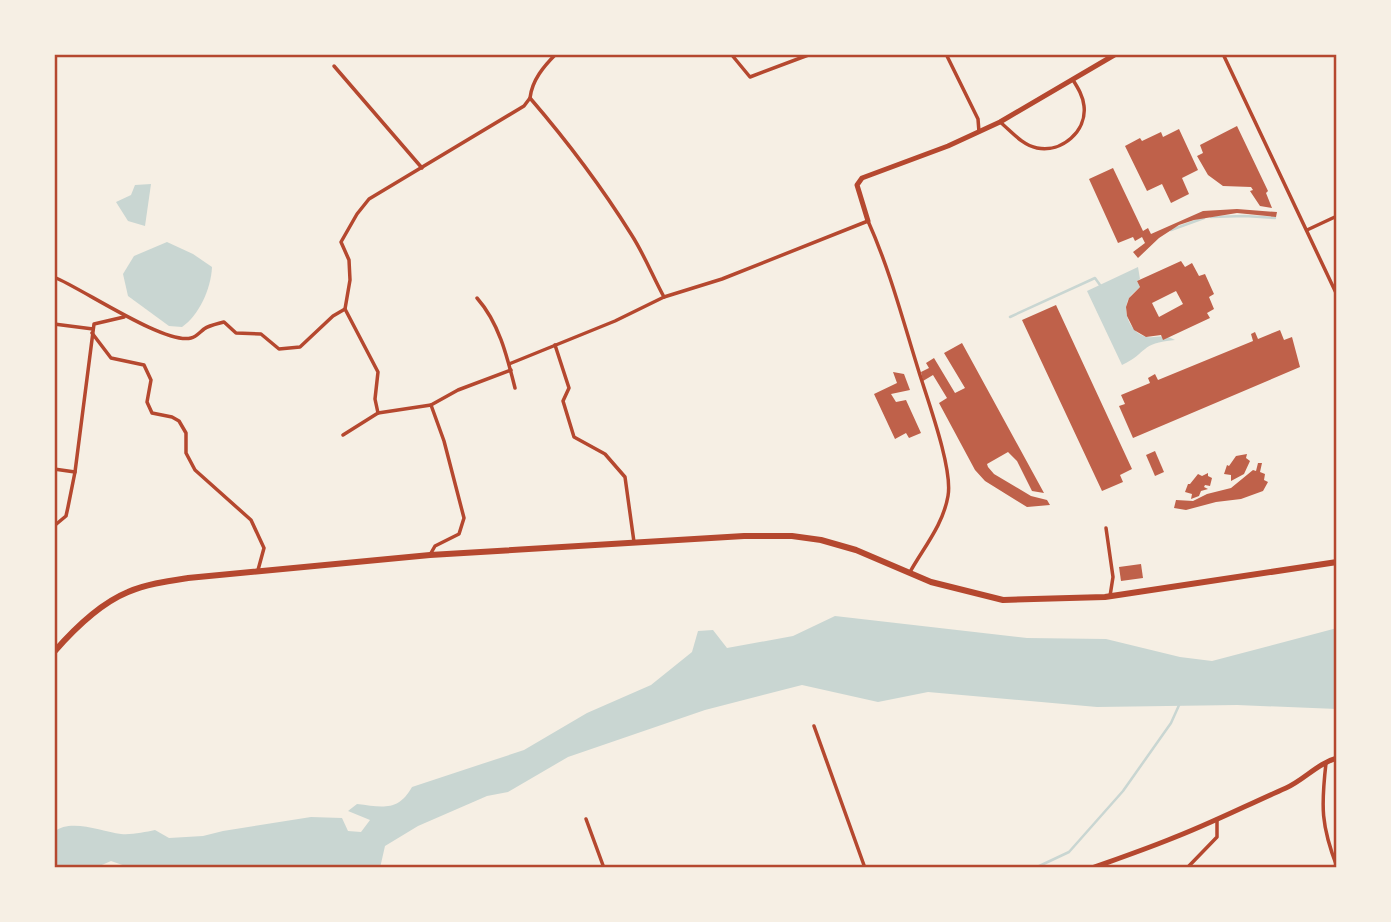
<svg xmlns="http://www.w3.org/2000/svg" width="1391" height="922" font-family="Spectral,serif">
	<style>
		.water { fill: #c9d6d2 }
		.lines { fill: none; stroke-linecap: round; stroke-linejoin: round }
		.stream { stroke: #c9d6d2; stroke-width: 2.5 }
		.building { fill: #bf614a; fill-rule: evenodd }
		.minor { stroke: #b5482f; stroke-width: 3.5 }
		.secondary { stroke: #b5482f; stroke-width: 5 }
		.trunk { stroke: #b5482f; stroke-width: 6 }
		.neatline { fill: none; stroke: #b5482f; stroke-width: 2.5 }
	</style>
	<rect width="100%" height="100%" fill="#f6efe4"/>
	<g class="water">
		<polygon points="151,184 145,226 128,221 116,202 131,195 135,185"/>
		<path d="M 167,242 L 193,254 L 212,267 C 211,289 199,315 182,327 L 169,326 L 128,296 L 123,274 L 134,256 Z"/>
		<path d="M 1138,267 L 1140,279 L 1137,281 L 1140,287 C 1136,291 1130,295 1128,300 C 1122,314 1132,334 1147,337 C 1158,338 1164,334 1175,340 C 1139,343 1148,353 1122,365 L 1087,291 Z"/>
		<path d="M 835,616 L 1027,638 L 1106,639 L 1180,657 L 1212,661 L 1337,628 L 1337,709 L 1237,705 L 1097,707 L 928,692 L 878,702 L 802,685 L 705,710 L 568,757 L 508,792 L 487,796 L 418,826 L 385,846 L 380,868 L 131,868 L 111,861 L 95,868 L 54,868 L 54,832 C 71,818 102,832 121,834 C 132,835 145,832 155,830 L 169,838 L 203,836 L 223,831 L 311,817 L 342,818 L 348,831 L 361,832 L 370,820 L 348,811 L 357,804 C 382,807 398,812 412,787 L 524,750 L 587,713 L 651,685 L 692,652 L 698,631 L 713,630 L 727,648 L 793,636 Z"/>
	</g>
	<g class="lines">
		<g class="stream">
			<polyline points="1211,217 1245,216 1275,218"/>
			<polyline points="1171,230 1204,218"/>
			<polyline points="1010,317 1095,278 1100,285"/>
			<polyline points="1035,868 1069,852 1123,791 1171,723 1180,703"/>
		</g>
	</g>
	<g class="building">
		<polygon points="1237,126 1268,191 1266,193 1272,208 1260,206 1250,191 1253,190 1251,187 1223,186 1208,175 1197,156 1203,153 1200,145"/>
		<polygon points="1179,129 1198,170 1182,178 1189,194 1171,203 1162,184 1147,191 1125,146 1140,138 1142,141 1161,132 1163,137"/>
		<polygon points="1113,168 1143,231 1148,228 1151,234 1203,211 1237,209 1277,212 1276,217 1237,213 1194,220 1179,225 1159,238 1138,258 1133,252 1145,243 1142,237 1135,241 1133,237 1118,243 1089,179"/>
		<path d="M 1181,261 L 1185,267 L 1192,263 L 1199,276 L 1205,274 L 1214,294 L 1209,297 L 1214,309 L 1207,313 L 1210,318 L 1163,340 L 1161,335 L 1146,337 L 1134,330 L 1127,316 L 1126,307 L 1129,298 L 1140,287 L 1137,281 ZM 1176,291 L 1183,304 L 1159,317 L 1152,303 Z"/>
		<polygon points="1056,305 1132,469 1120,475 1123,482 1102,491 1022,320"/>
		<polygon points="1280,330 1284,340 1292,337 1300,367 1133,438 1119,406 1125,404 1121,395 1150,383 1148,378 1155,374 1158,380 1253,341 1251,334 1255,332 1258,339"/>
		<polygon points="962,343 1044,493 1032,491 1017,461 1008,452 987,464 988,467 994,474 1031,496 1047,500 1050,505 1027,507 985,481 975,470 939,403 947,398 933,375 923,381 921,372 929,368 926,363 934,358 955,393 965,388 944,353"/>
		<polygon points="893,372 904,374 910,390 891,394 896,402 906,400 921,433 909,438 906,433 895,439 874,394 897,383"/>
		<polygon points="1155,451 1164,472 1155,476 1146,455"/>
		<polygon points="1247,454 1246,458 1250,461 1244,474 1231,481 1231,475 1224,474 1227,465 1229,466 1236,456"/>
		<polygon points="1258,463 1262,463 1260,472 1265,474 1264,480 1268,482 1263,491 1241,499 1216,502 1186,510 1174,508 1176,500 1193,501 1207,494 1231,488 1253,470 1256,471"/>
		<polygon points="1208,473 1208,476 1212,478 1210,486 1205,485 1204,487 1208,489 1201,491 1199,496 1191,499 1192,494 1185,492 1188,484 1190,484 1198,474 1202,476"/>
		<polygon points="1141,564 1143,578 1121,581 1119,567"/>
	</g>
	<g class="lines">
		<g class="minor">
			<polyline points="731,54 750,77 811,54"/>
			<polyline points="946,54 978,119 979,132"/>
			<polyline points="1223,54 1337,295"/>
			<polyline points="334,66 422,168"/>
			<path d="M 530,98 C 567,141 601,186 631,234 C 644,254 653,277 664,297"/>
			<path d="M 1000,122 C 1011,131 1022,145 1037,148 C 1062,153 1087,131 1084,106 C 1083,96 1078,88 1073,80"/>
			<polyline points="1307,230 1337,216"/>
			<path d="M 54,277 C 83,289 165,345 191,338 C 196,337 200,332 204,329 C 210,325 217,324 224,322 L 236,333 L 261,334 L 279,349 L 300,347 L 333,316 L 345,309"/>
			<path d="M 477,298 C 499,323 507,356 515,388"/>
			<polyline points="54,324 93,329"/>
			<polyline points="92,333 111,358 144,365 151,380 147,402 152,413 172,417 179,421 186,433 186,453 195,470 251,520 264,548 258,570"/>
			<polyline points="555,345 569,388 563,401 574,437 605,454 625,477 634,542"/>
			<path d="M 509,364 L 615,321 L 664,297 L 722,279 L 868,221 C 890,270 903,321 919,372 C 928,401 953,469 948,496 C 943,525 924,547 910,572"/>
			<path d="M 378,413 L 375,399 L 378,372 L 345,309 L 350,280 L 349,260 L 341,242 L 357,214 L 369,199 L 524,106 L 530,98 C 532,80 544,66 556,54"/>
			<polyline points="343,435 378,413 431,405 458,390 511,370"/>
			<polyline points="54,469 75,472"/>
			<polyline points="54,526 66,516 68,507 75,472 94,324 124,317"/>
			<polyline points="1106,528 1113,577 1110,596"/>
			<polyline points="431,553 435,546 459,534 464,518 444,441 431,405"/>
			<polyline points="814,726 865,868"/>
			<path d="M 1326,763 C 1321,807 1321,825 1337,867"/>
			<polyline points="586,819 604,868"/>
			<polyline points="1187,868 1217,837 1217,819"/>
		</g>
		<g class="secondary">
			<polyline points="868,221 857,185 862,178 948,146 1000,122 1116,54"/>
			<path d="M 1092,868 C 1117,859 1143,850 1168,840 C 1208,825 1247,805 1286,788 C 1304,780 1318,763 1337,758"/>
		</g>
		<path class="trunk" d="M 54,652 C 74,629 99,604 128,592 C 146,584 168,581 188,578 L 430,555 L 744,536 L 792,536 L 821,540 L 856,550 L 931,582 L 1003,600 L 1105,597 L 1337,562"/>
	</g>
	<rect width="1391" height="922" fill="none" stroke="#f6efe4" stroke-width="112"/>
	<rect x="56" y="56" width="1279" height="810" class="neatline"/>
</svg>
